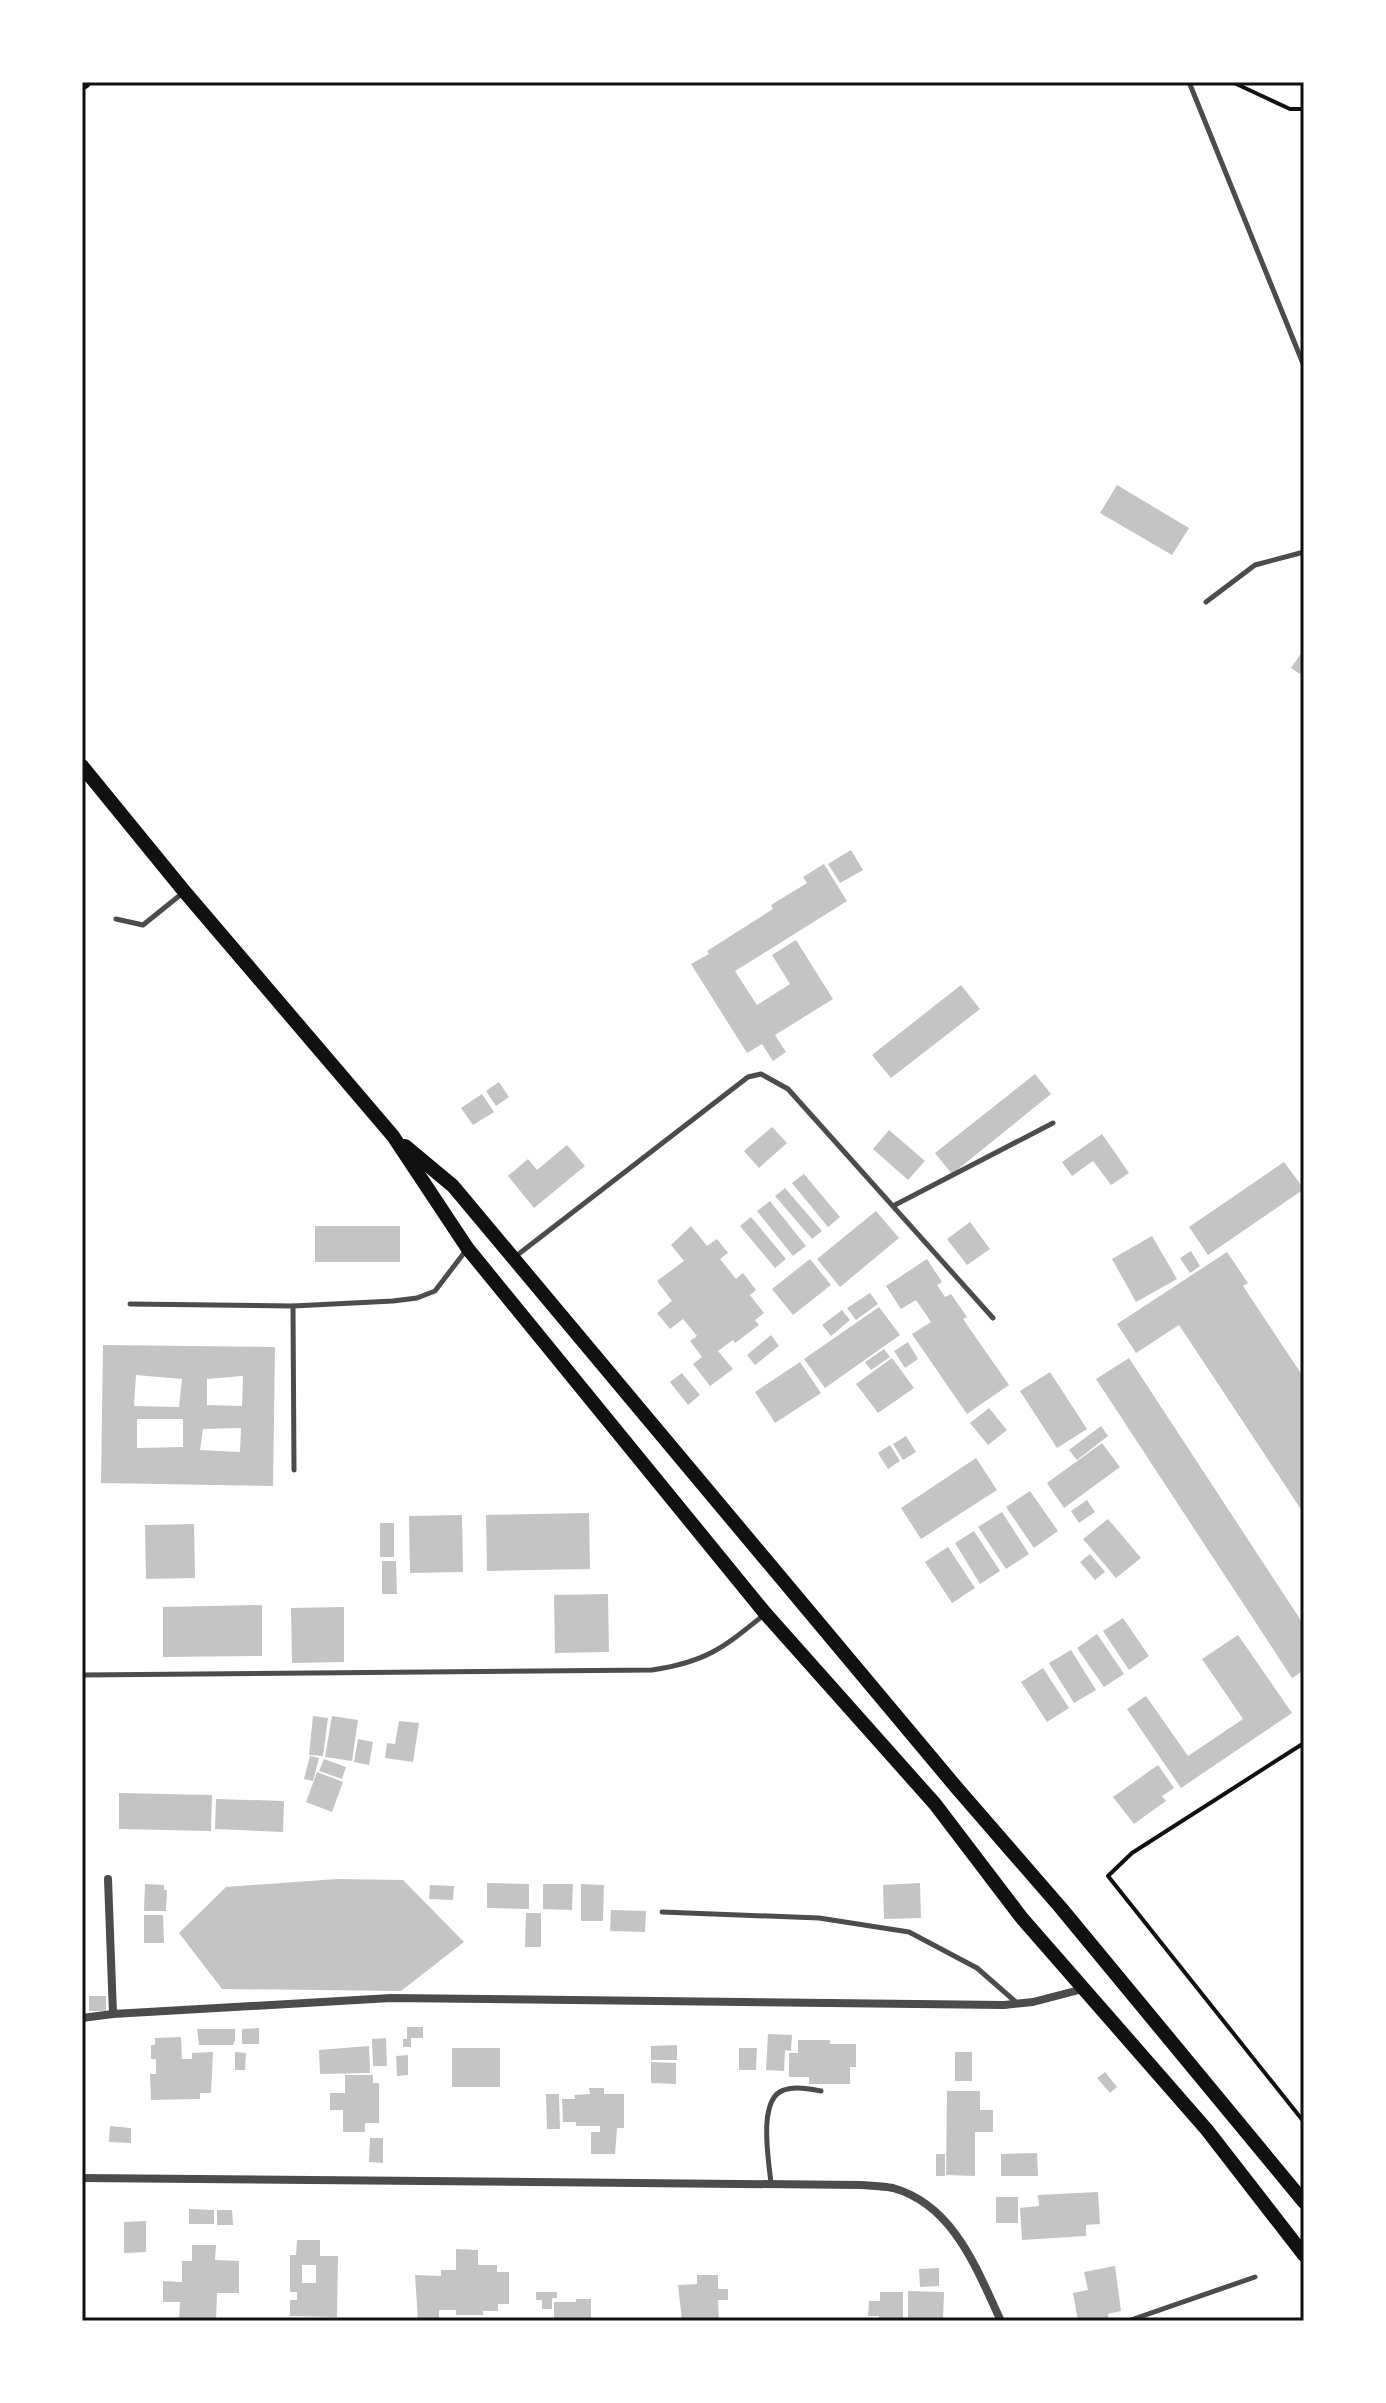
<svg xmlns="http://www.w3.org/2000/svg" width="1386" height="2403" font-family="Karla,sans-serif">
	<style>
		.building { fill: #c4c4c4; fill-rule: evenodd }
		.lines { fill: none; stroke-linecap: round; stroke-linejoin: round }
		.path { stroke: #111; stroke-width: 4 }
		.service { stroke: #4c4c4c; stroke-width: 5 }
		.minor { stroke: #4c4c4c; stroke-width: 8 }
		.secondary { stroke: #111; stroke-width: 14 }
		.neatline { fill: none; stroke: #111; stroke-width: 3 }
	</style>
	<rect width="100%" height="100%" fill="#fff"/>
	<g class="building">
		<polygon points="1117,485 1189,528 1172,555 1100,513"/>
		<polygon points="1304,649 1304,669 1300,674 1291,668"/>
		<polygon points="851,850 863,870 840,883 828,864"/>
		<polygon points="824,864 847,901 735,971 757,1005 790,984 772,955 796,940 833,999 775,1035 786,1052 773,1061 762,1044 747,1053 691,964 709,954 707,951 773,909 771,905 807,883 803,877"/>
		<polygon points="961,985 980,1009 891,1078 872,1055"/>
		<polygon points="1035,1074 1051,1094 952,1174 935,1153"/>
		<polygon points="499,1082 509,1097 496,1106 486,1091"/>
		<polygon points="482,1094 494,1112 473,1125 461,1108"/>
		<polygon points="772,1127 787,1143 759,1168 744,1151"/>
		<polygon points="889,1130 925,1161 908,1180 873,1149"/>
		<polygon points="1102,1134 1129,1173 1111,1185 1093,1161 1072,1176 1062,1162"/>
		<polygon points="567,1145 585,1166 534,1208 508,1176 528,1159 537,1170"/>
		<polygon points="1284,1162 1304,1189 1208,1255 1189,1227"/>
		<polygon points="804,1174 840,1217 828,1227 792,1183"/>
		<polygon points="785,1188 822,1231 812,1239 775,1196"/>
		<polygon points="770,1201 806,1246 793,1256 757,1211"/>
		<polygon points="876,1211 899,1238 840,1287 817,1259"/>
		<polygon points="751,1217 786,1259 775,1268 740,1226"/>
		<polygon points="970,1222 990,1249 967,1265 947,1239"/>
		<rect x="315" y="1226" width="85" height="36"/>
		<polygon points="691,1226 707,1246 717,1239 728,1253 720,1259 736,1279 743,1273 756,1290 750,1295 764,1313 755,1320 759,1325 735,1343 733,1340 718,1351 733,1369 710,1386 693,1364 702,1357 690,1341 697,1336 683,1319 670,1329 657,1313 672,1301 657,1281 684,1261 671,1245"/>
		<polygon points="1152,1236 1177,1279 1136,1302 1112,1259"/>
		<polygon points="1191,1251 1200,1266 1190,1273 1180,1258"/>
		<polygon points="1227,1252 1248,1283 1243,1286 1304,1378 1304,1514 1179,1325 1136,1353 1117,1324"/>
		<polygon points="810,1259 831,1285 793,1315 772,1289"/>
		<polygon points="927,1259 942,1282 937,1285 945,1297 951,1294 967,1317 963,1319 1009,1385 967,1414 912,1334 931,1322 916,1300 901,1309 886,1286"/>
		<polygon points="870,1293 878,1304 856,1320 847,1308"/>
		<polygon points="879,1307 900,1335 825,1388 804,1359"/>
		<polygon points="842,1310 850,1320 831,1336 822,1325"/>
		<polygon points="771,1335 779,1346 755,1365 747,1355"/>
		<polygon points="908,1342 918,1359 905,1368 894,1351"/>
		<path d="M 103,1345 L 275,1347 L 273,1486 L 101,1483 ZM 136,1375 L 182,1379 L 179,1407 L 134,1406 ZM 243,1376 L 242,1406 L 207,1405 L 207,1379 ZM 137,1419 L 183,1419 L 183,1447 L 137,1448 ZM 241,1428 L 240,1452 L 200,1450 L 203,1429 Z"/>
		<polygon points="884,1349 890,1357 871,1370 865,1362"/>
		<polygon points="892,1358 914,1388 878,1413 856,1384"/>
		<polygon points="1129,1358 1304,1625 1304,1670 1292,1678 1096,1379"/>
		<polygon points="800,1362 821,1393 775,1423 755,1392"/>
		<polygon points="1050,1372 1087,1429 1057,1448 1020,1391"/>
		<polygon points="682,1373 700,1395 688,1405 670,1382"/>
		<polygon points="989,1408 1007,1430 988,1445 970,1423"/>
		<polygon points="1101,1426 1108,1436 1077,1460 1069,1450"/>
		<polygon points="906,1436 916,1452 903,1460 893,1444"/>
		<polygon points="1102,1443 1120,1467 1064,1508 1047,1483"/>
		<polygon points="890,1445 900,1461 888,1469 878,1453"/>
		<polygon points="976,1458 997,1490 921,1539 901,1508"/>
		<polygon points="1030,1491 1058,1531 1034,1548 1006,1507"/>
		<polygon points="1087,1500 1095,1512 1079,1523 1071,1511"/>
		<polygon points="1002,1512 1029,1554 1006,1569 978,1527"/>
		<polygon points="589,1513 590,1569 487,1571 486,1515"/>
		<polygon points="462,1515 463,1572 410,1573 409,1516"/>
		<polygon points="1108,1519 1141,1558 1116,1578 1083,1539"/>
		<rect x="380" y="1523" width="14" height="34"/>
		<polygon points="194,1524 195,1578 146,1579 145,1525"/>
		<polygon points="974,1531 1000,1571 980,1584 955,1543"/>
		<polygon points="948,1547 975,1588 952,1603 925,1562"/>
		<polygon points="1090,1554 1105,1572 1095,1580 1080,1562"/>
		<polygon points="382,1561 396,1561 397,1594 382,1594"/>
		<polygon points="608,1594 609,1652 555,1653 554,1595"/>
		<polygon points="262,1605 262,1656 163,1657 163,1607"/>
		<polygon points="344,1607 344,1662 292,1663 291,1608"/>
		<polygon points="1123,1618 1149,1656 1129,1670 1103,1631"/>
		<polygon points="1097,1634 1124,1674 1104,1687 1077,1648"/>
		<polygon points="1238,1635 1292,1713 1181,1788 1127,1709 1146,1696 1188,1756 1243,1719 1202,1659"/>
		<polygon points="1071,1650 1096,1690 1074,1703 1049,1663"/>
		<polygon points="1043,1668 1069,1708 1047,1722 1021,1682"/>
		<polygon points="313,1716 328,1718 323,1756 309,1755"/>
		<polygon points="332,1716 358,1720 352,1761 325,1757"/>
		<polygon points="399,1721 419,1723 413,1762 385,1758 387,1743 395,1744"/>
		<polygon points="358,1739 373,1742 369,1765 354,1762"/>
		<polygon points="310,1756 319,1758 313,1781 304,1779"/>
		<polygon points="324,1759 346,1767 342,1779 319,1771"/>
		<polygon points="1158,1765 1174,1788 1162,1796 1166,1801 1134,1824 1113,1797"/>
		<polygon points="317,1772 343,1782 332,1812 306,1802"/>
		<polygon points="119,1793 212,1795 211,1831 119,1829"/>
		<polygon points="216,1799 284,1801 283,1832 215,1829"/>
		<polygon points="337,1879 403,1880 464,1942 401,1991 222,1989 179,1933 226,1887"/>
		<polygon points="487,1883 529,1884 529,1909 487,1908"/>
		<polygon points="920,1883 921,1918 884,1919 883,1885"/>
		<polygon points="145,1884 164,1885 164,1890 167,1890 166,1911 144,1911"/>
		<polygon points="543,1884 573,1884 572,1910 543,1909"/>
		<polygon points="581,1884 604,1885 603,1921 581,1921"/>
		<polygon points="430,1885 454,1886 453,1900 429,1899"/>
		<polygon points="611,1910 646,1911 645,1932 610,1931"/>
		<polygon points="526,1913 541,1913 541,1947 525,1947"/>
		<polygon points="144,1915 163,1915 164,1943 144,1943"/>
		<rect x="89" y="1996" width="17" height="15"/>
		<polygon points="407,2027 423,2027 423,2038 411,2038 411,2047 403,2047 403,2039 407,2039"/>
		<polygon points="259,2028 259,2044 242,2044 242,2029"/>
		<polygon points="197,2029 235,2029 235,2040 233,2045 199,2045"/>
		<polygon points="768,2034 792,2035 791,2051 785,2050 784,2071 766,2070"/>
		<polygon points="181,2037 182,2059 192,2059 192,2053 213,2052 211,2093 200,2093 200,2099 151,2100 150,2074 156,2074 156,2059 151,2059 151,2045 155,2045 155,2038"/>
		<polygon points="386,2038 387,2066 373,2066 372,2039"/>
		<polygon points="798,2040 830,2040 830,2044 856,2044 856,2067 850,2067 850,2084 809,2084 809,2077 789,2077 789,2053 798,2053"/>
		<polygon points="677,2045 677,2060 651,2060 651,2046"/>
		<polygon points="369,2046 370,2073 320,2074 319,2050"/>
		<rect x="452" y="2048" width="48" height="39"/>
		<polygon points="739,2048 757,2048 756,2070 739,2070"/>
		<polygon points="235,2052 246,2053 245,2070 235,2070"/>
		<rect x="955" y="2052" width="17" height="29"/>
		<polygon points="408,2055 408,2075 397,2076 396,2056"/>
		<polygon points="651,2062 676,2063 676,2084 651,2083"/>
		<polygon points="1105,2072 1117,2087 1110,2093 1097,2078"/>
		<polygon points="345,2075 373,2075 373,2083 379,2083 379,2123 365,2123 365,2132 343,2132 343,2110 330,2110 330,2093 345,2093"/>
		<polygon points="589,2088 604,2088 604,2094 624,2094 624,2128 617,2128 615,2154 591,2154 591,2132 600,2132 600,2126 576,2126 576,2122 563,2122 562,2099 575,2099 574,2095 590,2094"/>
		<polygon points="947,2091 980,2091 980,2110 993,2110 993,2132 975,2132 975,2176 946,2175"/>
		<polygon points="546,2094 559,2094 560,2129 547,2129"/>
		<polygon points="110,2126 131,2128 131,2143 109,2142"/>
		<polygon points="370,2138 383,2138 383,2163 369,2162"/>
		<polygon points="1037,2153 1038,2176 1001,2176 1001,2154"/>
		<rect x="936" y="2154" width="9" height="22"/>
		<polygon points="1098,2192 1100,2224 1086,2225 1086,2236 1022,2240 1020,2208 1039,2206 1038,2195"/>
		<rect x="996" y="2197" width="22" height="26"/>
		<polygon points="189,2209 214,2210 214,2224 189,2224"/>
		<polygon points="217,2210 232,2210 233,2225 217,2225"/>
		<polygon points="146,2221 146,2252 124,2253 124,2222"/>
		<path d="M 297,2240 L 320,2240 L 320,2256 L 338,2256 L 337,2317 L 290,2316 L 290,2300 L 297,2300 L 297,2292 L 290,2292 L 290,2255 L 296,2255 ZM 302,2265 L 316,2265 L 316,2283 L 302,2283 Z"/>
		<polygon points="192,2245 216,2245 215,2260 239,2261 239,2293 217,2293 216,2321 179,2321 180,2302 163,2302 163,2281 182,2282 182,2261 192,2261"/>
		<polygon points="456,2249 478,2250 478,2265 497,2265 497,2272 509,2272 509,2304 498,2304 498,2311 483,2311 483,2315 456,2315 456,2310 439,2310 439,2321 418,2321 415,2275 441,2276 441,2270 456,2270"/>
		<polygon points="1115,2266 1121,2311 1108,2314 1109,2321 1092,2321 1092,2319 1078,2321 1073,2293 1088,2290 1084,2272"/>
		<polygon points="939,2268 939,2286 920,2287 919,2269"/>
		<polygon points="697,2275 718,2275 718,2289 728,2289 728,2300 718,2300 719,2321 682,2321 678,2285 697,2284"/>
		<polygon points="908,2291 944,2292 943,2321 908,2321"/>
		<polygon points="536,2292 557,2292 557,2298 552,2298 552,2309 542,2309 542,2300 536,2300"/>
		<polygon points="880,2292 903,2292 903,2321 879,2321 879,2316 868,2316 869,2301 880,2301"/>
		<polygon points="576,2299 591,2299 591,2321 554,2321 554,2302 576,2302"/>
	</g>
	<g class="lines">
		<g class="path">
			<polyline points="1232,82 1290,109 1304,109"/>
			<polyline points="1304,1743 1132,1853 1108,1876 1304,2122"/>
		</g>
		<g class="service">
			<polyline points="1189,82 1304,366"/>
			<polyline points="1206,602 1255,565 1304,552"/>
			<polyline points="116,919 143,925 184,892"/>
			<polyline points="893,1206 1053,1123"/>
			<polyline points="516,1256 748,1077 761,1074 788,1089 993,1318"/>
			<polyline points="130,1304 293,1306 393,1301 417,1298 435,1291 467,1249"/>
			<polyline points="293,1306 294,1470"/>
			<path d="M 82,1675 L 652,1670 C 707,1662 724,1647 765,1614"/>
			<polyline points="662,1912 819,1918 909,1932 977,1968 1017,2003"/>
			<path d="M 771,2183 C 769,2162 757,2098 784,2090 C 795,2086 810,2089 821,2091"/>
			<polyline points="1128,2321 1255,2277"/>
		</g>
		<g class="minor">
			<polyline points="108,1879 113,2014 391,1998 1004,2005 1033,2002 1083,1989"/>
			<polyline points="82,2018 113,2014"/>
			<path d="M 82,2178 L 861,2185 C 872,2186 883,2186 893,2188 C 954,2205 977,2270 1001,2321"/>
		</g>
		<g class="secondary">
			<polyline points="82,83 84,82"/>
			<polyline points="82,766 184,891 393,1136 468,1249 765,1613 935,1804 1021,1917 1207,2130 1304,2255"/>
			<polyline points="405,1146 453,1186 956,1787 1061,1908 1304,2202"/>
		</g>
	</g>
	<rect width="1386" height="2403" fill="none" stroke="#ffffff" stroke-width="168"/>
	<rect x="84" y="84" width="1218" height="2235" class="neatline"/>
</svg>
